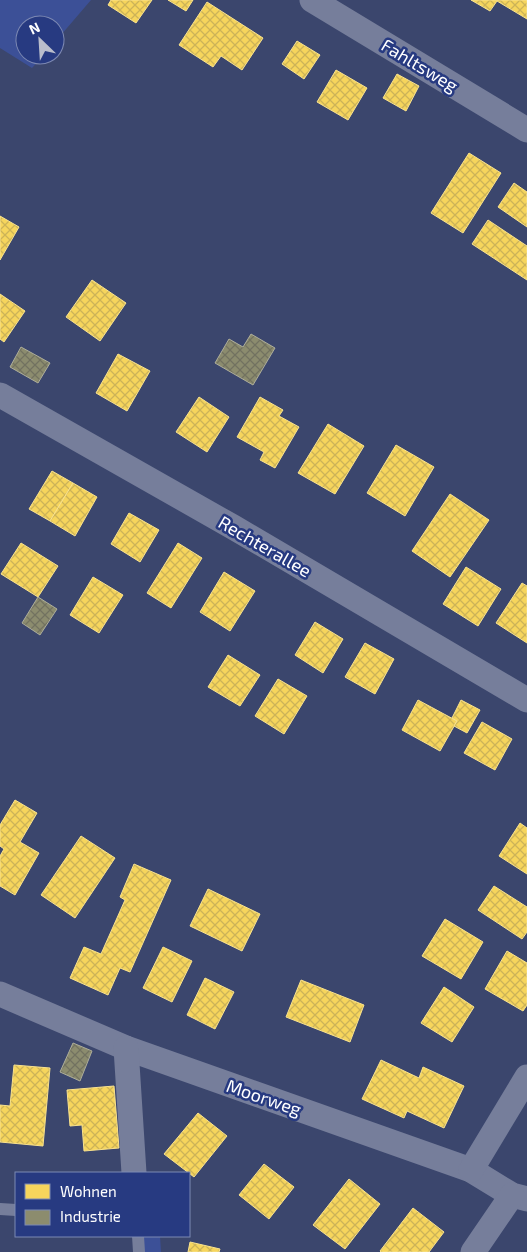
<svg xmlns="http://www.w3.org/2000/svg" width="527" height="1252" font-family="'Exo 2',sans-serif">
	<style>
		.green { fill: #3c5097 }
		.homes { fill: url(#homes-cross-hatch); stroke: #f9e28d }
		.industry { fill: url(#industry-cross-hatch); stroke: #aeae9a }
		.lines { fill: none; stroke-linecap: round; stroke-linejoin: round }
		.service { stroke: #767e9b; stroke-width: 12 }
		.minor { stroke: #767e9b; stroke-width: 25 }
		.labels { text-anchor: middle; dominant-baseline: central; stroke-width: 5; stroke-linejoin: round; paint-order: stroke }
		.street-label { font-size: 18px; fill: #fff; stroke: #273a81 }
	</style>
	<defs>
		<pattern id="homes-cross-hatch" width="8" height="8" patternUnits="userSpaceOnUse" patternTransform="scale(1.25)"><rect width="8" height="8" fill="#f6d55c"/><path d="M0 0l8 8M0 8l8-8" fill="none" stroke="#ccb358"/></pattern>
		<pattern id="industry-cross-hatch" width="8" height="8" patternUnits="userSpaceOnUse" patternTransform="scale(1.25)"><rect width="8" height="8" fill="#8c8c6e"/><path d="M0 0l8 8M0 8l8-8" fill="none" stroke="#727260"/></pattern>
	</defs>
	<rect width="100%" height="100%" fill="#3b466d"/>
	<g class="green">
		<polygon points="0,0 91,0 55,42 55,25 25,25 25,55 44,55 32,68 0,48"/>
		<polygon points="138,1236 160,1236 161,1252 139,1252"/>
	</g>
	<g class="homes">
		<polygon points="111,0 152,0 136,23 108,5"/>
		<polygon points="168,0 193,0 186,11"/>
		<polygon points="471,0 527,0 527,19 497,1 490,11"/>
		<polygon points="207,2 263,38 242,70 221,56 213,67 179,45"/>
		<polygon points="297,41 320,55 304,79 282,64"/>
		<polygon points="336,70 367,88 348,120 317,102"/>
		<polygon points="397,74 419,86 406,111 383,98"/>
		<polygon points="469,153 501,173 463,233 431,213"/>
		<polygon points="514,183 527,192 527,227 498,207"/>
		<polygon points="0,216 19,227 0,260"/>
		<polygon points="488,220 527,246 527,280 472,244"/>
		<polygon points="92,280 126,303 100,341 66,317"/>
		<polygon points="0,294 25,311 4,342 0,339"/>
		<polygon points="118,354 150,371 127,411 96,393"/>
		<polygon points="199,397 229,417 207,452 176,432"/>
		<polygon points="260,397 283,410 279,416 299,427 275,468 260,460 264,452 237,437"/>
		<polygon points="328,424 364,446 335,494 298,473"/>
		<polygon points="396,445 434,467 405,516 367,493"/>
		<polygon points="52,471 73,483 50,521 29,509"/>
		<polygon points="73,483 97,497 75,536 50,521"/>
		<polygon points="450,494 489,520 450,577 412,551"/>
		<polygon points="129,513 159,530 140,562 111,544"/>
		<polygon points="21,543 58,566 38,597 1,574"/>
		<polygon points="178,543 202,558 171,608 147,593"/>
		<polygon points="466,567 501,589 478,626 443,604"/>
		<polygon points="224,572 255,591 230,631 200,612"/>
		<polygon points="93,577 123,595 99,633 70,615"/>
		<polygon points="522,583 527,586 527,643 496,623"/>
		<polygon points="315,622 343,639 323,673 295,655"/>
		<polygon points="365,643 394,659 375,694 345,677"/>
		<polygon points="228,655 260,675 240,706 208,687"/>
		<polygon points="278,679 307,696 284,734 255,716"/>
		<polygon points="418,700 457,721 440,751 402,730"/>
		<polygon points="461,700 480,710 467,733 454,726 457,721 452,718"/>
		<polygon points="482,722 512,739 495,770 464,753"/>
		<polygon points="15,800 37,813 20,842 39,853 15,895 0,886 0,856 4,849 0,846 0,825"/>
		<polygon points="520,823 527,828 527,874 499,856"/>
		<polygon points="81,836 115,858 75,918 41,895"/>
		<polygon points="134,864 171,880 130,972 120,968 108,995 70,978 84,947 101,954 125,900 120,897"/>
		<polygon points="494,886 527,907 527,932 522,939 478,910"/>
		<polygon points="208,889 260,914 242,951 190,926"/>
		<polygon points="445,919 483,942 461,979 422,956"/>
		<polygon points="163,947 192,961 172,1002 143,988"/>
		<polygon points="507,951 527,963 527,1005 523,1011 485,989"/>
		<polygon points="205,978 234,992 215,1029 187,1015"/>
		<polygon points="301,980 364,1005 350,1042 286,1017"/>
		<polygon points="444,987 474,1007 452,1042 421,1023"/>
		<polygon points="381,1060 419,1078 423,1067 464,1086 444,1128 407,1111 404,1118 362,1099"/>
		<polygon points="14,1065 50,1068 43,1146 0,1142 0,1105 10,1106"/>
		<polygon points="114,1086 119,1148 84,1151 82,1125 70,1126 67,1090"/>
		<polygon points="198,1113 227,1136 194,1177 164,1154"/>
		<polygon points="264,1164 294,1187 269,1219 239,1195"/>
		<polygon points="349,1179 380,1204 345,1249 313,1225"/>
		<polygon points="413,1208 444,1232 429,1252 381,1252 380,1251"/>
		<polygon points="190,1242 220,1249 219,1252 188,1252"/>
	</g>
	<g class="industry">
		<polygon points="251,334 275,348 253,385 215,363 229,339 243,347"/>
		<polygon points="21,347 50,363 38,383 10,367"/>
		<polygon points="38,597 57,609 40,635 22,623"/>
		<polygon points="73,1043 92,1051 80,1081 60,1072"/>
	</g>
	<g class="lines">
		<g class="service">
			<polyline points="0,1209 16,1210"/>
			<polyline points="138,1236 139,1252"/>
		</g>
		<g class="minor">
			<polyline points="312,0 527,130"/>
			<polyline points="0,395 233,527 527,700"/>
			<polyline points="0,994 126,1048 471,1170 512,1195 527,1199"/>
			<polyline points="126,1048 134,1173"/>
			<polyline points="471,1170 527,1077"/>
			<polyline points="473,1252 512,1195"/>
		</g>
	</g>
	<g class="labels">
		<g class="street-label">
			<text transform="translate(420 65) rotate(31)">Fahltsweg</text>
			<text transform="translate(265 546) rotate(30)">Rechterallee</text>
			<text transform="translate(264 1097) rotate(19)">Moorweg</text>
		</g>
	</g>
	<rect x="15" y="1172" width="175" height="65" fill="#273a81" stroke="#7d89b3"/>
	<rect x="25" y="1184" width="25" height="15" fill="#f6d55c" stroke="#7d89b3"/>
	<text x="60" y="1197" font-size="15" fill="#ffffff">Wohnen</text>
	<rect x="25" y="1210" width="25" height="15" fill="#8c8c6e" stroke="#7d89b3"/>
	<text x="60" y="1222" font-size="15" fill="#ffffff">Industrie</text>
	<g transform="translate(40 40) rotate(335)"><circle r="24" fill="#273a81" stroke="#7d89b3"/>
	<path d="M0-4L9 19L0 12L-9 19Z" fill="#babecc"/>
	<text y="-8" font-size="14" font-weight="bold" text-anchor="middle" fill="#ffffff">N</text>
	</g>
</svg>
